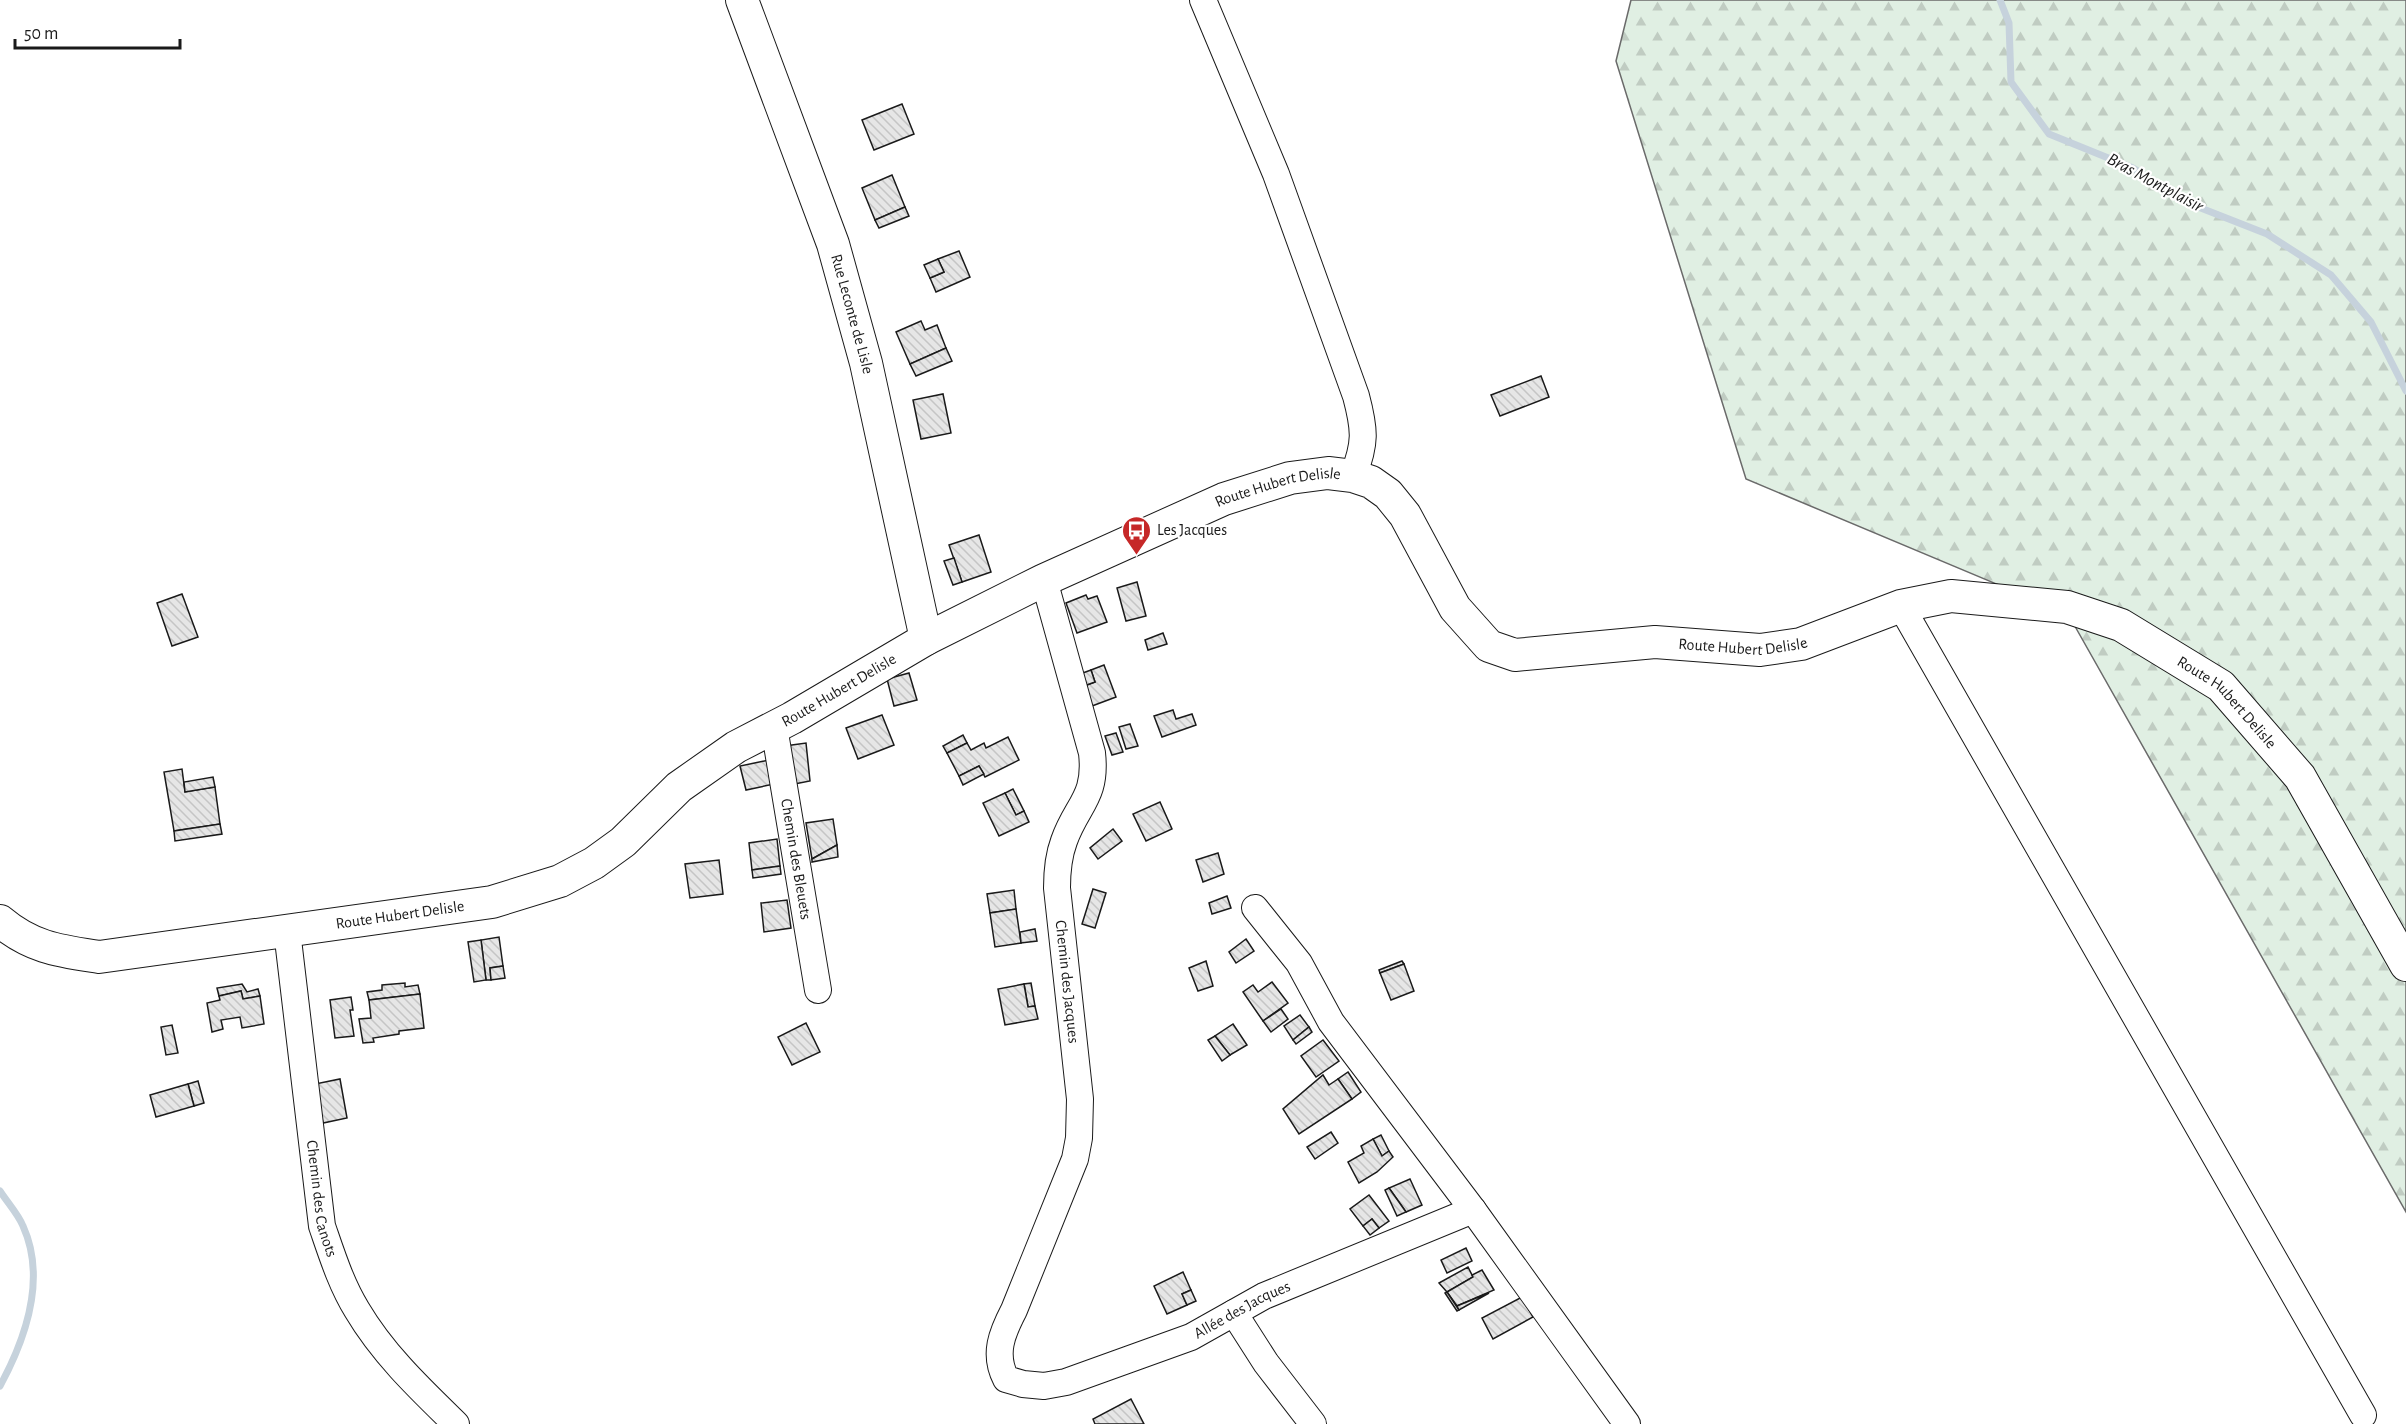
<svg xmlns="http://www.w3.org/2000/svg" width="2406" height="1424" font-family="'Alegreya Sans',sans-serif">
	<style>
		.forest { fill: url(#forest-firs); stroke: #6a6a6a; stroke-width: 1.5 }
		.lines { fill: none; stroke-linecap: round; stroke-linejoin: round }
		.stream { stroke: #c6d2dc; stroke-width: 7 }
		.building { fill: url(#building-back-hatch); stroke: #1a1a1a; stroke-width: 1.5 }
		.minor-casing { stroke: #1a1a1a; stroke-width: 28 }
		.major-casing { stroke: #1a1a1a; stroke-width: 34 }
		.minor { stroke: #fff; stroke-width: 26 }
		.major { stroke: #fff; stroke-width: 32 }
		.labels { text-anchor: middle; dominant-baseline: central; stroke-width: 4.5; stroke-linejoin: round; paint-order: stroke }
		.street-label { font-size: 16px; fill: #1a1a1a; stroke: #fff }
		.poi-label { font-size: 16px; fill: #1a1a1a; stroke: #fff; text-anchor: start }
		.water-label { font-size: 18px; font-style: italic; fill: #1a1a1a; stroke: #fff }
	</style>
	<defs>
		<pattern id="forest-firs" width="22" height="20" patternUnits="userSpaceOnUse" patternTransform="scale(1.5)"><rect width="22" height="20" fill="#e0efe3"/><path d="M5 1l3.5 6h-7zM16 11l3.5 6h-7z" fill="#c0ccc2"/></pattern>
		<pattern id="building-back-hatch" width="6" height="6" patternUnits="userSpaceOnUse" patternTransform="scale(1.5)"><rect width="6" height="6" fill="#e6e6e6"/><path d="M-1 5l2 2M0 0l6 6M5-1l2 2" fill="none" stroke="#c5c5c5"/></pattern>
	</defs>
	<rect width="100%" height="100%" fill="#fff"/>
	<polygon class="forest" points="1631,0 2406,0 2406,1212 2068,614 1746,479 1616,61"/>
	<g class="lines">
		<g class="stream">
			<polyline points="2000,0 2009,23 2011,82 2049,134 2133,168 2188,203 2267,234 2331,275 2371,322 2406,391"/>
			<path d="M 0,1191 C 7,1202 18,1214 23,1226 C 47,1279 26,1338 0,1386"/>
		</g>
	</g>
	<g class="building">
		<polygon points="902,104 914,134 874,150 862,120"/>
		<polygon points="892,175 905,207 875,220 862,188"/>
		<polygon points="905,207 909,216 879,228 875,220"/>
		<polygon points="959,251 970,277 936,292 930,278 944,272 938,259"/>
		<polygon points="938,259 944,272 930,278 924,265"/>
		<polygon points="921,321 925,330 937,325 946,348 910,364 896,332"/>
		<polygon points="946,348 952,361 916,376 910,364"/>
		<polygon points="1541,376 1549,397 1500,416 1491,395"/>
		<polygon points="943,394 951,433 921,439 913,400"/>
		<polygon points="979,535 991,572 962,582 949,545"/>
		<polygon points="954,558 962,582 953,585 944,561"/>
		<polygon points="1137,582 1146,616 1126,621 1117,588"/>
		<polygon points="182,594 198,637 172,646 157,603"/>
		<polygon points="1086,595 1088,599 1097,596 1107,622 1077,633 1066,603"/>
		<polygon points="1163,633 1167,644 1148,650 1145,640"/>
		<polygon points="1104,665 1116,697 1092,706 1084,686 1095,682 1091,670"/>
		<polygon points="1091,670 1095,682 1084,686 1080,674"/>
		<polygon points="909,673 917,700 894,706 887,679"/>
		<polygon points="1173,710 1176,719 1192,714 1196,725 1162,737 1154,716"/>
		<polygon points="882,715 894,745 858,759 846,728"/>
		<polygon points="1130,724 1138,746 1126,749 1119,727"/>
		<polygon points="1116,733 1123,752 1112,755 1105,736"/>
		<polygon points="963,735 967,743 947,753 943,746"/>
		<polygon points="1008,737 1019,760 985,777 979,766 959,776 947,753 967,743 971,750 984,743 986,748"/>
		<polygon points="806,743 810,781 789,785 785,746"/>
		<polygon points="774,759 779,783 746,790 740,766"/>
		<polygon points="979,766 984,774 963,785 959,776"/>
		<polygon points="182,769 185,792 215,787 220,824 174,831 164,772"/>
		<polygon points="213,777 215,787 185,792 184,782"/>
		<polygon points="1013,789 1024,811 1016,815 1005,793"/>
		<polygon points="1005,793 1016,815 1024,811 1029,822 999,836 983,803"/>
		<polygon points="1160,802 1172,829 1146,841 1133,814"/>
		<polygon points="833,819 837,845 812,859 806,823"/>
		<polygon points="220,824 222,834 175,841 174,831"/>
		<polygon points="1113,829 1122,841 1098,859 1090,848"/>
		<polygon points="777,839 780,866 752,870 749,843"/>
		<polygon points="837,845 838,857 812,862 812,859"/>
		<polygon points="1218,853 1224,874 1203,882 1196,860"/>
		<polygon points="719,860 723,894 690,898 685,864"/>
		<polygon points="780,866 781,874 753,878 752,870"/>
		<polygon points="1093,889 1106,893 1095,928 1082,924"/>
		<polygon points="1014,890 1016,909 990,913 987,894"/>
		<polygon points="1227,896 1231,908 1212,914 1209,903"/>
		<polygon points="787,900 791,928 764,932 761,903"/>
		<polygon points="1016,909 1021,943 995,947 990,913"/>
		<polygon points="1035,929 1037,941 1021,943 1020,932"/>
		<polygon points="499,937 503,966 490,968 491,980 486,980 481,940"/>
		<polygon points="1246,939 1254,951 1236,963 1229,952"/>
		<polygon points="481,940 486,980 474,982 468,942"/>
		<polygon points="1206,961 1213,986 1198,991 1189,968"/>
		<polygon points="1402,961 1404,964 1380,973 1379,970"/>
		<polygon points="1404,964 1414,991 1391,1000 1380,973"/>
		<polygon points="503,966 505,978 491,980 490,968"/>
		<polygon points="1272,982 1288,1003 1263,1021 1243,992 1253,985 1258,992"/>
		<polygon points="405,983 405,987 418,985 420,994 369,1000 367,992 382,990 382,985"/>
		<polygon points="1031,983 1035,1006 1028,1007 1024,984"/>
		<polygon points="242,984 247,992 258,989 260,996 243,999 241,991 219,996 217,988"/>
		<polygon points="1024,984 1028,1007 1035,1006 1038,1019 1005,1025 998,989"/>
		<polygon points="241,991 243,999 260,996 264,1024 242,1028 240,1017 221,1020 223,1029 212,1032 207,1003 220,1000 219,996"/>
		<polygon points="420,994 424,1028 399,1031 399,1034 373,1038 374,1042 363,1043 359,1019 371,1018 369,1000"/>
		<polygon points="351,997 353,1010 350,1010 354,1036 335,1038 330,1000"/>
		<polygon points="1281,1009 1288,1019 1271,1032 1263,1021"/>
		<polygon points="1300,1015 1309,1027 1293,1040 1284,1026"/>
		<polygon points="806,1023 820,1052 792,1065 778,1037"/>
		<polygon points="1233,1024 1247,1045 1230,1055 1215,1036"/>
		<polygon points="172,1025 178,1053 166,1055 161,1027"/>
		<polygon points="1309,1027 1312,1032 1296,1044 1293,1040"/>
		<polygon points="1215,1036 1230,1055 1222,1061 1208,1040"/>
		<polygon points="1323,1040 1339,1061 1316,1077 1301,1056"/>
		<polygon points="1348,1072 1361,1092 1352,1099 1338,1079"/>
		<polygon points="1323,1075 1329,1085 1338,1079 1352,1099 1299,1134 1283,1109"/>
		<polygon points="340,1079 347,1118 323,1123 315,1084"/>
		<polygon points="198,1081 204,1103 194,1106 188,1084"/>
		<polygon points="188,1084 194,1106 156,1117 150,1095"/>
		<polygon points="1331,1132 1338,1143 1315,1159 1307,1147"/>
		<polygon points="1381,1135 1389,1151 1382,1156 1373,1139"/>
		<polygon points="1373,1139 1382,1156 1389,1151 1393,1157 1377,1172 1359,1183 1348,1162 1364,1153 1361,1146"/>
		<polygon points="1410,1179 1422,1205 1406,1212 1389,1188"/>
		<polygon points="1389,1188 1406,1212 1397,1216 1385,1190"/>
		<polygon points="1369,1195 1389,1221 1379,1228 1372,1219 1363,1226 1350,1209"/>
		<polygon points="1372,1219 1379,1228 1370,1235 1363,1226"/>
		<polygon points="1466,1248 1472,1261 1447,1273 1441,1260"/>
		<polygon points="1468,1267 1473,1277 1447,1292 1439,1283"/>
		<polygon points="1482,1270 1494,1290 1457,1306 1447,1292 1473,1277 1472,1275"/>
		<polygon points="1183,1272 1191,1290 1182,1294 1187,1305 1167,1314 1154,1286"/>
		<polygon points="1191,1290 1196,1301 1187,1305 1182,1294"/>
		<polygon points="1447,1292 1459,1310 1457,1311 1445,1293"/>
		<polygon points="1489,1293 1459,1310 1457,1306 1486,1294"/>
		<polygon points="1522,1297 1533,1317 1493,1339 1482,1318"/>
		<polygon points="1131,1399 1144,1424 1095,1424 1093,1419"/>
	</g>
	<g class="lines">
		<defs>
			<g id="minor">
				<path d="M 1203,0 L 1276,174 L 1356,396 C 1365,430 1366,443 1353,476"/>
				<path id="s1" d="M 1044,580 L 1092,753 C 1097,798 1077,804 1064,841 C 1058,857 1057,871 1057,888 L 1080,1099 L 1079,1138 L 1075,1159 L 1014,1310 C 1002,1333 993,1354 1006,1379 L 1023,1384 L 1044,1386 L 1066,1382 L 1191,1337 L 1264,1296 L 1473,1210"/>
				<polyline points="1901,606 2363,1415"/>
				<path id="s2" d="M 774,727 L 818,990"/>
				<polyline points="1255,908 1299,963 1331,1022 1473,1210 1627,1424"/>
				<path id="s3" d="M 287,931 L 322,1226 C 332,1255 341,1284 357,1310 C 383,1354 420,1389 456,1424"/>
				<polyline points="1234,1313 1266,1363 1313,1424"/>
			</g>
			<g id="major">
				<path id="s4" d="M 742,0 L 833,244 L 866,363 L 926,639"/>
				<path id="s5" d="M 0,921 C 32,948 60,951 99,957 L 492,902 L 560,881 L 594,863 L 623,842 L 679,787 L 736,747 L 792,718 L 926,639 L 1044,580 L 1224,499 L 1290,478 L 1328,473 L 1353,476 L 1371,482 L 1388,494 L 1405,515 L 1455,608 L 1489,646 L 1515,655 L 1655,642 L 1760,650 L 1801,644 L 1901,606 L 1951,596 L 2067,607 L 2121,625 L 2221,686 L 2300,777 L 2406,965"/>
			</g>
		</defs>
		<use href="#minor" class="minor-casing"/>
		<use href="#major" class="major-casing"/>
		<use href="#minor" class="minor"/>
		<use href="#major" class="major"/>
	</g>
	<defs>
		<symbol id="bus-pin" viewBox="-11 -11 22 30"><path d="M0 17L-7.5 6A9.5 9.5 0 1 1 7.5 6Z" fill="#c62828" stroke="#fff"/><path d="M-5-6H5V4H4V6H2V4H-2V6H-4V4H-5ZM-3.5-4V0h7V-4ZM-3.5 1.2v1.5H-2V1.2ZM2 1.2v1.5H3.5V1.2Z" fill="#fff"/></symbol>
	</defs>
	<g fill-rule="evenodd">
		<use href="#bus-pin" x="1120" y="514" width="33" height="45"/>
	</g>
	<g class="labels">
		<g class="street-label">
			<text stroke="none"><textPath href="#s4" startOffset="333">Rue Leconte de Lisle</textPath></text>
			<text stroke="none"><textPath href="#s5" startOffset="1401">Route Hubert Delisle</textPath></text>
			<text stroke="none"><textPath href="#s5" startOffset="1958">Route Hubert Delisle</textPath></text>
			<text stroke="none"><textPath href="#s5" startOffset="915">Route Hubert Delisle</textPath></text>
			<text stroke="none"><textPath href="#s5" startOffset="2480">Route Hubert Delisle</textPath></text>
			<text stroke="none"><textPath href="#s2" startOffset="134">Chemin des Bleuets</textPath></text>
			<text stroke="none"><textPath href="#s5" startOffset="411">Route Hubert Delisle</textPath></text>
			<text stroke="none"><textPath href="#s1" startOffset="416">Chemin des Jacques</textPath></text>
			<text stroke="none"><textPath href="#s3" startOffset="270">Chemin des Canots</textPath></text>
			<text stroke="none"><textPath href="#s1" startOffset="1082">Allée des Jacques</textPath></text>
		</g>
		<g class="poi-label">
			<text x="1157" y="530">Les Jacques</text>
		</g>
		<g class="water-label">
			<text transform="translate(2155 183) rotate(28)">Bras Montplaisir</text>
		</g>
	</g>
	<path d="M15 39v9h165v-9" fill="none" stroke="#1a1a1a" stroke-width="3"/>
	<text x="24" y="39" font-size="18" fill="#1a1a1a" stroke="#ffffff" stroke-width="4.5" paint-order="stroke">50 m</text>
</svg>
